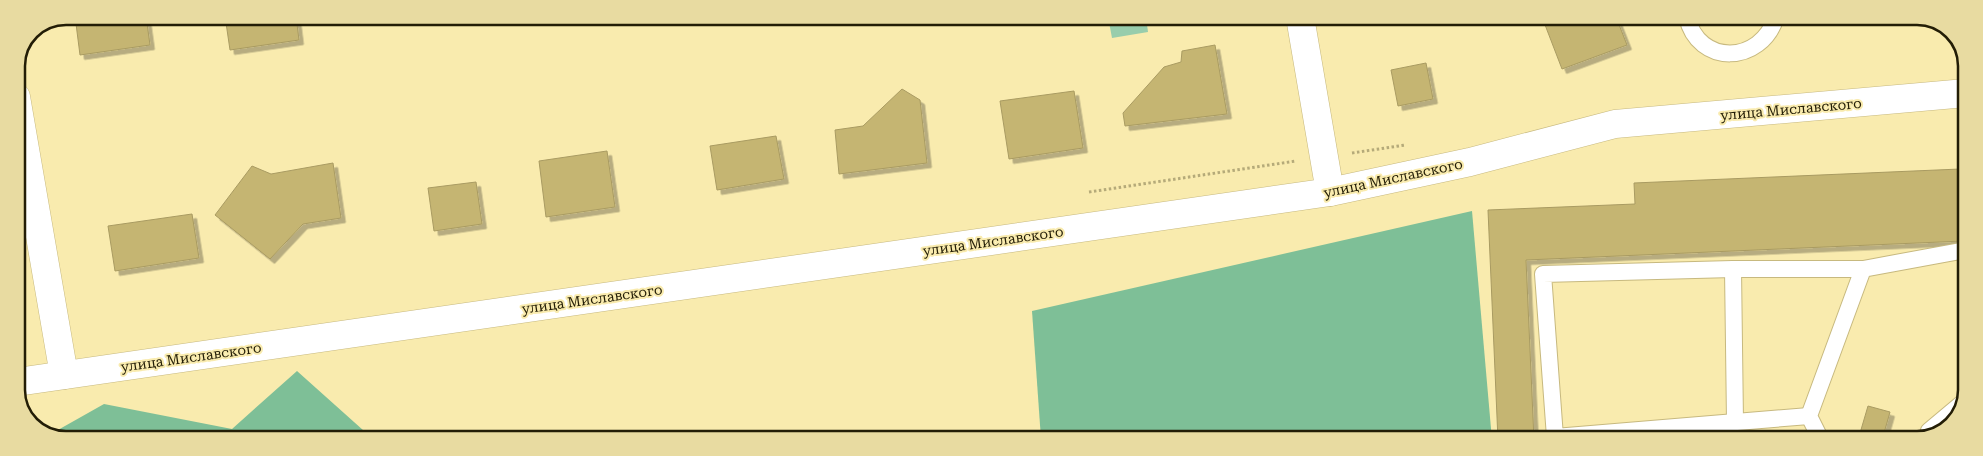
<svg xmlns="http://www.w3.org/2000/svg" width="1983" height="456" font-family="'Roboto Serif',serif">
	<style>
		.green { fill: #98cdac }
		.forest { fill: #7ebf97 }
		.building { fill: #c5b572; stroke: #a99b62; filter: url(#shadow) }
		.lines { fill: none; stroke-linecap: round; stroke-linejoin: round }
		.lane-casing { stroke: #c7b97f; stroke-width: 18 }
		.street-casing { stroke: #c7b97f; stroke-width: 29 }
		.path { stroke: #b5aa79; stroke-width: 3; stroke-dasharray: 2.5 2.5; stroke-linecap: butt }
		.lane { stroke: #fff; stroke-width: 16 }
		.street { stroke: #fff; stroke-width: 28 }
		.labels { text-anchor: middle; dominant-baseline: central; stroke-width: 4; stroke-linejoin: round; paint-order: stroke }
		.street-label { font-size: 14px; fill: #231d06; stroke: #f9ebae }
		.rim { fill: none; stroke: #231d06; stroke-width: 2.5 }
	</style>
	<defs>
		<filter id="shadow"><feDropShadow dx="4.5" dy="4.5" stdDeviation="0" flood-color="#0004"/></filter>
	</defs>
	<rect width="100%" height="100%" fill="#f9ebae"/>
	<polygon class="green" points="1108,17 1146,17 1148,32 1112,38"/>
	<g class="forest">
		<polygon points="1472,211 1492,440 1041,439 1032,311"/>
		<polygon points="297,371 373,439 56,439 49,435 104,404 232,429"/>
	</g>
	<g class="building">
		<polygon points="75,16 146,16 150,45 80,55"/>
		<polygon points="225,16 296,16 299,40 230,50"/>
		<polygon points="1542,17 1616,17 1627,45 1562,69"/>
		<polygon points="1215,45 1227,114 1125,126 1123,113 1164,67 1181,62 1182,51"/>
		<polygon points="1426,63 1433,99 1398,106 1391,70"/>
		<polygon points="902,89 920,100 927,163 839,174 835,130 863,126"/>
		<polygon points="1074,91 1083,148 1009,159 1000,101"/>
		<polygon points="776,136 784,179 717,190 710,146"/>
		<polygon points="607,151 615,207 546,217 539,161"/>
		<polygon points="333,163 341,218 303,224 270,259 215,215 252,166 271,174"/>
		<polygon points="1960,169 1963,241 1526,260 1534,440 1498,440 1488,210 1635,204 1634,183"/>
		<polygon points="476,182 482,224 434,231 428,188"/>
		<polygon points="192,214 199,258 115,271 108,226"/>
		<polygon points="1868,406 1890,412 1882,440 1858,440"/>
	</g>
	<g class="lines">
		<defs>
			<g id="lane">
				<path d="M 1687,17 C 1698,66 1761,65 1776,17"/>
				<polyline points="1733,269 1543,274 1555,437 1809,416"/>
				<polyline points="1735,422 1733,269 1863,269"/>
				<polyline points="1930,435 1929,431 1966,400"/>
				<polyline points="1821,440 1809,416 1863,269 1966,250"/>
			</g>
			<g id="street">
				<polyline points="1300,17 1330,192"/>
				<polyline points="16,97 64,375"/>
				<polyline points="17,382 1330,192 1470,162 1615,124 1966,93"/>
			</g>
		</defs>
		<use href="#lane" class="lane-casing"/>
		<use href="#street" class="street-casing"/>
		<g class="path">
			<polyline points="1963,53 1965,67"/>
			<polyline points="1352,153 1405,145"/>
			<polyline points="1089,192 1296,161"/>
		</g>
		<use href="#lane" class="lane"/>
		<use href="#street" class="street"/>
	</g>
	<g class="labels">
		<g class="street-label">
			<text transform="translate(1791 109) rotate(-5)">улица Миславского</text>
			<text transform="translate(1393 178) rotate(-12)">улица Миславского</text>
			<text transform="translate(993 241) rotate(-8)">улица Миславского</text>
			<text transform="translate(592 299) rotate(-8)">улица Миславского</text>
			<text transform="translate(191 357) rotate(-8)">улица Миславского</text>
		</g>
	</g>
	<path d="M0 0H1983V456H0ZM66 25H1917A41 41 0 0 1 1958 66V390A41 41 0 0 1 1917 431H66A41 41 0 0 1 25 390V66A41 41 0 0 1 66 25Z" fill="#e8dba1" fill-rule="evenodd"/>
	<path class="rim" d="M66 25H1917A41 41 0 0 1 1958 66V390A41 41 0 0 1 1917 431H66A41 41 0 0 1 25 390V66A41 41 0 0 1 66 25Z"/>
</svg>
